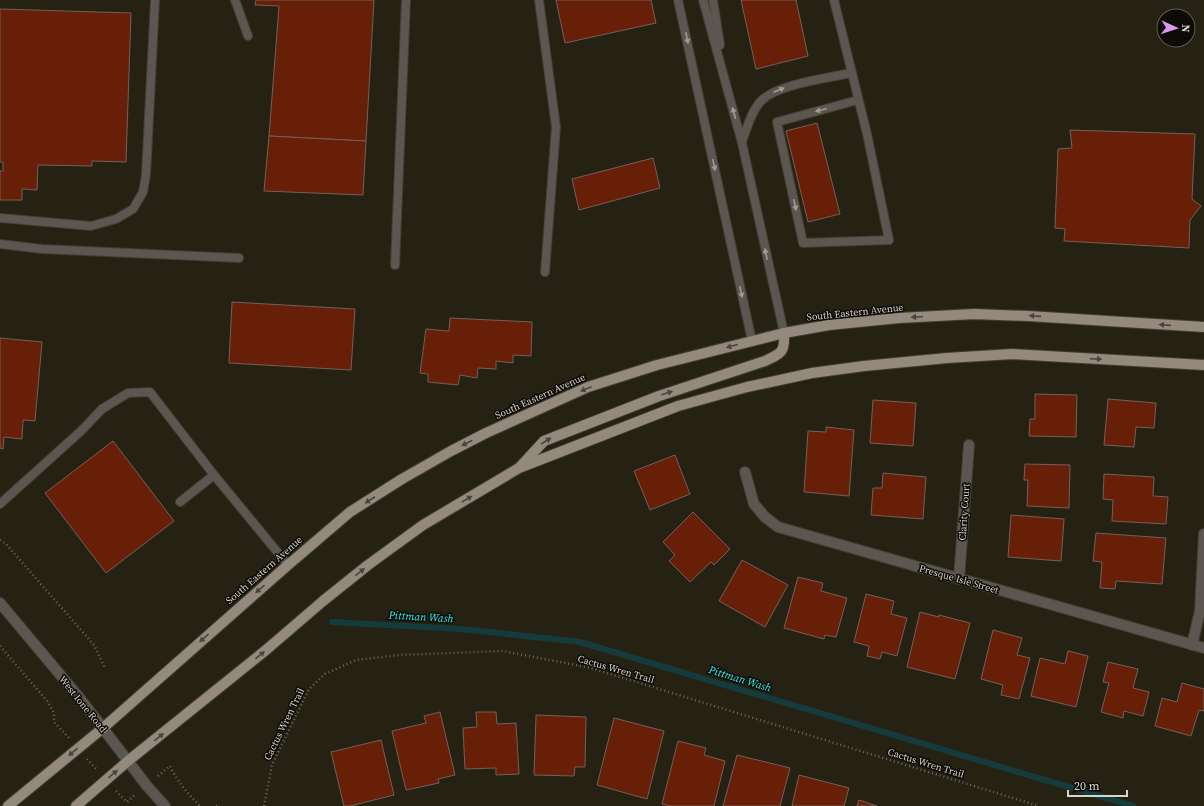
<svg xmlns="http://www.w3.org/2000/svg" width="1204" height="806" font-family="'Source Serif 4',serif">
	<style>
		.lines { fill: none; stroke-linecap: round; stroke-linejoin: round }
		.stream { stroke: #153c3d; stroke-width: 6 }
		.building { fill: #681f07; stroke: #73605b }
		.service-casing { stroke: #423f31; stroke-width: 10 }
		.minor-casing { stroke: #423f31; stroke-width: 12 }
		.tertiary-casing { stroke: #423f31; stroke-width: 12 }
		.primary-casing { stroke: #423f31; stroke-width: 12 }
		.path { stroke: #6c695c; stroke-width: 2.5; stroke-dasharray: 1 3; stroke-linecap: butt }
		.service { stroke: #5b5650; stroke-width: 8 }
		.minor { stroke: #5b5650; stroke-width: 10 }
		.tertiary { stroke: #5b5650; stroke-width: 10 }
		.primary { stroke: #94897d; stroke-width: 10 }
		.oneway { fill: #a09c94 }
		.oneway2 { fill: #4a443c }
		.labels { text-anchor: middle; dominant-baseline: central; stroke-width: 3; stroke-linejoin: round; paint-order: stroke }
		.street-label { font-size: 10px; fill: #d8d5cc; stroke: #0d0b06 }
		.water-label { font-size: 11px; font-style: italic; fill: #35f0f3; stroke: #0d0b06 }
	</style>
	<rect width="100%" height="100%" fill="#262213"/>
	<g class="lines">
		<polyline class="stream" points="332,622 461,629 580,642 1133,806"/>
	</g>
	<g class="building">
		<polygon points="256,0 374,0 366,141 269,136 279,6 255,5"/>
		<polygon points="556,0 651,0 656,23 565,43"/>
		<polygon points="741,0 796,0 808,56 756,69"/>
		<polygon points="0,9 131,13 126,162 92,161 92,166 38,165 37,190 22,189 22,200 0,200 0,171 3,171 3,162 0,162"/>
		<polygon points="817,123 840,214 808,222 786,131"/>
		<polygon points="1070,130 1195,134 1192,199 1201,206 1190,220 1189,248 1064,241 1065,229 1055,228 1058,149 1072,148"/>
		<polygon points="269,136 366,141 363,195 264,191"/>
		<polygon points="653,158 660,188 579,210 572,179"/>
		<polygon points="232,302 355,309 351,370 229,363"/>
		<polygon points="450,318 532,322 531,356 513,355 513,363 496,361 496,369 478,368 477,378 460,375 458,385 428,382 428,374 420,373 426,329 449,331"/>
		<polygon points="0,338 42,342 35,421 23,420 22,439 4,437 3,449 0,448"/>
		<polygon points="1035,394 1077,395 1076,437 1029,436 1030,419 1035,419"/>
		<polygon points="1108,399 1156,403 1154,428 1136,427 1134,447 1104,445"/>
		<polygon points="873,400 916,403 913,446 870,443"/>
		<polygon points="826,427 854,430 849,496 804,492 808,431 826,432"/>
		<polygon points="113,441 174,521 106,573 45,493"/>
		<polygon points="675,455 690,494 650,510 634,471"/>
		<polygon points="1025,464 1070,465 1069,508 1027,506 1028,480 1024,480"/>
		<polygon points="883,473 926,477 923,519 871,515 873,488 882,488"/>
		<polygon points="1104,474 1154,477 1153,496 1168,497 1166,524 1112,521 1113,500 1103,499"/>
		<polygon points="693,512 730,549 714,565 711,562 690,582 669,561 675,555 663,542"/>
		<polygon points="1011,515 1064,519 1061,561 1008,557"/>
		<polygon points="1096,533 1166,538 1162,584 1116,581 1115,589 1100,588 1102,562 1093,561"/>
		<polygon points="742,560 788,585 765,627 719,601"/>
		<polygon points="798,577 823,583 821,591 847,598 836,637 825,635 824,639 784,628"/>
		<polygon points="866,594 894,601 891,614 907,618 897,656 882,652 880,659 867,656 869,646 854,642"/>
		<polygon points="920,612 939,617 939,615 970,623 955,679 907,667"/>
		<polygon points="993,630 1022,638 1017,655 1030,658 1019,699 1001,695 1003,685 981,679"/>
		<polygon points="1068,651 1088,656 1076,707 1031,696 1040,658 1065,664"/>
		<polygon points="1108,662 1138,669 1133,688 1149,692 1143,716 1124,711 1123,718 1101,712 1109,683 1103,682"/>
		<polygon points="1182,683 1204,689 1204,711 1199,710 1191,736 1155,726 1162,698 1177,702"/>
		<polygon points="440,712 455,775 438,779 439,783 406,790 392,731 426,723 424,716"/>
		<polygon points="476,712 496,712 497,724 516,723 519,774 496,775 496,768 465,769 463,728 477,727"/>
		<polygon points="536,715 586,717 585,767 575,767 574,776 534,775"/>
		<polygon points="614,718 664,731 647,799 597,785"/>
		<polygon points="381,740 394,795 350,806 344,806 331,752"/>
		<polygon points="678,741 706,748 704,755 725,761 714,806 671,806 662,804"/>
		<polygon points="737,755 790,768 780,806 723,806"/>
		<polygon points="799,775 849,788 844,806 792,806"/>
		<polygon points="859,800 877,806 857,806"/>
	</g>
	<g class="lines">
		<defs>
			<g id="service">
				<polyline points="235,0 248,36"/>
				<polyline points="539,0 556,127 545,272"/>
				<polyline points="678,0 752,341"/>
				<polyline points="703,0 742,143 784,333"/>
				<polyline points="713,0 720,45"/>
				<polyline points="834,0 867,134 889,240 803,243 777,122 858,100"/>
				<path d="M 742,142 C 747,128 751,112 761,101 C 777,84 829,78 851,73"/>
				<polyline points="0,218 91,226 116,219 133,209 143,192 146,175 155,0"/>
				<polyline points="0,244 42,249 239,258"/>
				<polyline points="395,265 406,0"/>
				<polyline points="180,502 214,475"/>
				<polyline points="0,504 81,431 102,409 128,393 150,392 214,475 288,565"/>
			</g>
			<g id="minor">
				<polyline points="745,472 754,504 765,517 778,527 1204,648"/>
				<polyline points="959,579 969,445"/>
				<polyline points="1192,645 1200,611 1204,534"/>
				<polyline points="128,761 147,786 165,806"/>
			</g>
			<polyline id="tertiary" points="0,603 78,696 128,761"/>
			<g id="primary">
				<path d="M 520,467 L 544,441 L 659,396 L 765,361 C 782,353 785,352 784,333"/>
				<polyline points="8,806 103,728 288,565 350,512 402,479 451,451 486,433 588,387 657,365 784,333 829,325 899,318 974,314 1028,316 1204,327"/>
				<polyline points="76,806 128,761 266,650 323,601 368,565 423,525 519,468 678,406 747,387 812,373 864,366 947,358 1012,354 1204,365"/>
			</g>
		</defs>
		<use href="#service" class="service-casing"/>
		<use href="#minor" class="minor-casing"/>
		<use href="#tertiary" class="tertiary-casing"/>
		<use href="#primary" class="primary-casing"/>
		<g class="path">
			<polyline points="0,540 6,544 94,645 105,668"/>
			<polyline points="0,646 48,702 54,713 54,722 69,738"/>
			<polyline points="87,759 97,770"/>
			<path d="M 158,776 L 170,766 C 177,781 188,794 200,806"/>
			<polyline points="116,791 127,802 136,794"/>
			<polyline points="216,806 219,806"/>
			<polyline points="264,806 272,765 309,689 325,674 356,660 399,655 503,651 591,668 1039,806"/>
		</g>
		<use href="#service" class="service"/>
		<use href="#minor" class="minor"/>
		<use href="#tertiary" class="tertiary"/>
		<use href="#primary" class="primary"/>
	</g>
	<defs><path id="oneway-solid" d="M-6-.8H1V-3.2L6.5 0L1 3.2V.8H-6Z"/></defs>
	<g class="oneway">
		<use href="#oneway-solid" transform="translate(687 38) rotate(78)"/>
		<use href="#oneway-solid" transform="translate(779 90) rotate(-23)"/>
		<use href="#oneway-solid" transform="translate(821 110) rotate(165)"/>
		<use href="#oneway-solid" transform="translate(734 113) rotate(-105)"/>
		<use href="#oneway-solid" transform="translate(714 165) rotate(78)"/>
		<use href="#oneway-solid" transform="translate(795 205) rotate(78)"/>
		<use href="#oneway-solid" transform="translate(766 254) rotate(-102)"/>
		<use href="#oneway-solid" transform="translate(741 292) rotate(78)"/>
	</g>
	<g class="oneway2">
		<use href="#oneway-solid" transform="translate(1035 316) rotate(-176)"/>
		<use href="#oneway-solid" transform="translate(917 317) rotate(177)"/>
		<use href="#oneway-solid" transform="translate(1165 325) rotate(-176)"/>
		<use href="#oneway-solid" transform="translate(732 346) rotate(165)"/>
		<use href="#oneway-solid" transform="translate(1096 359) rotate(3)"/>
		<use href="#oneway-solid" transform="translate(586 389) rotate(158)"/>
		<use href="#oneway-solid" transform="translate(667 393) rotate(-18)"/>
		<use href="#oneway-solid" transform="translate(546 441) rotate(-32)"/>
		<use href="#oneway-solid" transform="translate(467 443) rotate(153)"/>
		<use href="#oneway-solid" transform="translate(467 499) rotate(-31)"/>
		<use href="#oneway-solid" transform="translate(370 500) rotate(147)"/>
		<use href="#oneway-solid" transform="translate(360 572) rotate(-38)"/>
		<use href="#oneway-solid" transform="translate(260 589) rotate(139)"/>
		<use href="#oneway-solid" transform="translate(204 638) rotate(139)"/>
		<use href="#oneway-solid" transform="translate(260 655) rotate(-39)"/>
		<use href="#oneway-solid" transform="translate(159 737) rotate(-39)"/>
		<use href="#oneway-solid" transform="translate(73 752) rotate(140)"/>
		<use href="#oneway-solid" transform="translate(113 774) rotate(-40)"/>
	</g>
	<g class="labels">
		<g class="street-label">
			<text transform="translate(855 312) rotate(-6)">South Eastern Avenue</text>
			<text transform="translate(540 396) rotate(-24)">South Eastern Avenue</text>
			<text transform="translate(964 512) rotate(-86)">Clarity Court</text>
			<text transform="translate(264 570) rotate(-41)">South Eastern Avenue</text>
			<text transform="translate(959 579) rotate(16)">Presque Isle Street</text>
			<text transform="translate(616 669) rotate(16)">Cactus Wren Trail</text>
			<text transform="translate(83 704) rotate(51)">West Ione Road</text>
			<text transform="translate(284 724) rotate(-64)">Cactus Wren Trail</text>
			<text transform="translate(926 763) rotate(17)">Cactus Wren Trail</text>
		</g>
		<g class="water-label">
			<text transform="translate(421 617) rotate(3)">Pittman Wash</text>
			<text transform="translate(740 679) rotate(17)">Pittman Wash</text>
		</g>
	</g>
	<g transform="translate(1176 28) rotate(93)"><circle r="19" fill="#0d0b06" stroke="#5e5c55"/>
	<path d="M0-3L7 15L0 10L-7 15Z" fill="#df98f2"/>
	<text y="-6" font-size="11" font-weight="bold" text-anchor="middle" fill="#d8d5cc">N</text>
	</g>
	<path d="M1068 790v6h59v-6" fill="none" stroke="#d8d5cc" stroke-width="2"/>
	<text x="1074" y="790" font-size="12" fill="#d8d5cc" stroke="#0d0b06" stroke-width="3" paint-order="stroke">20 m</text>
</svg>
